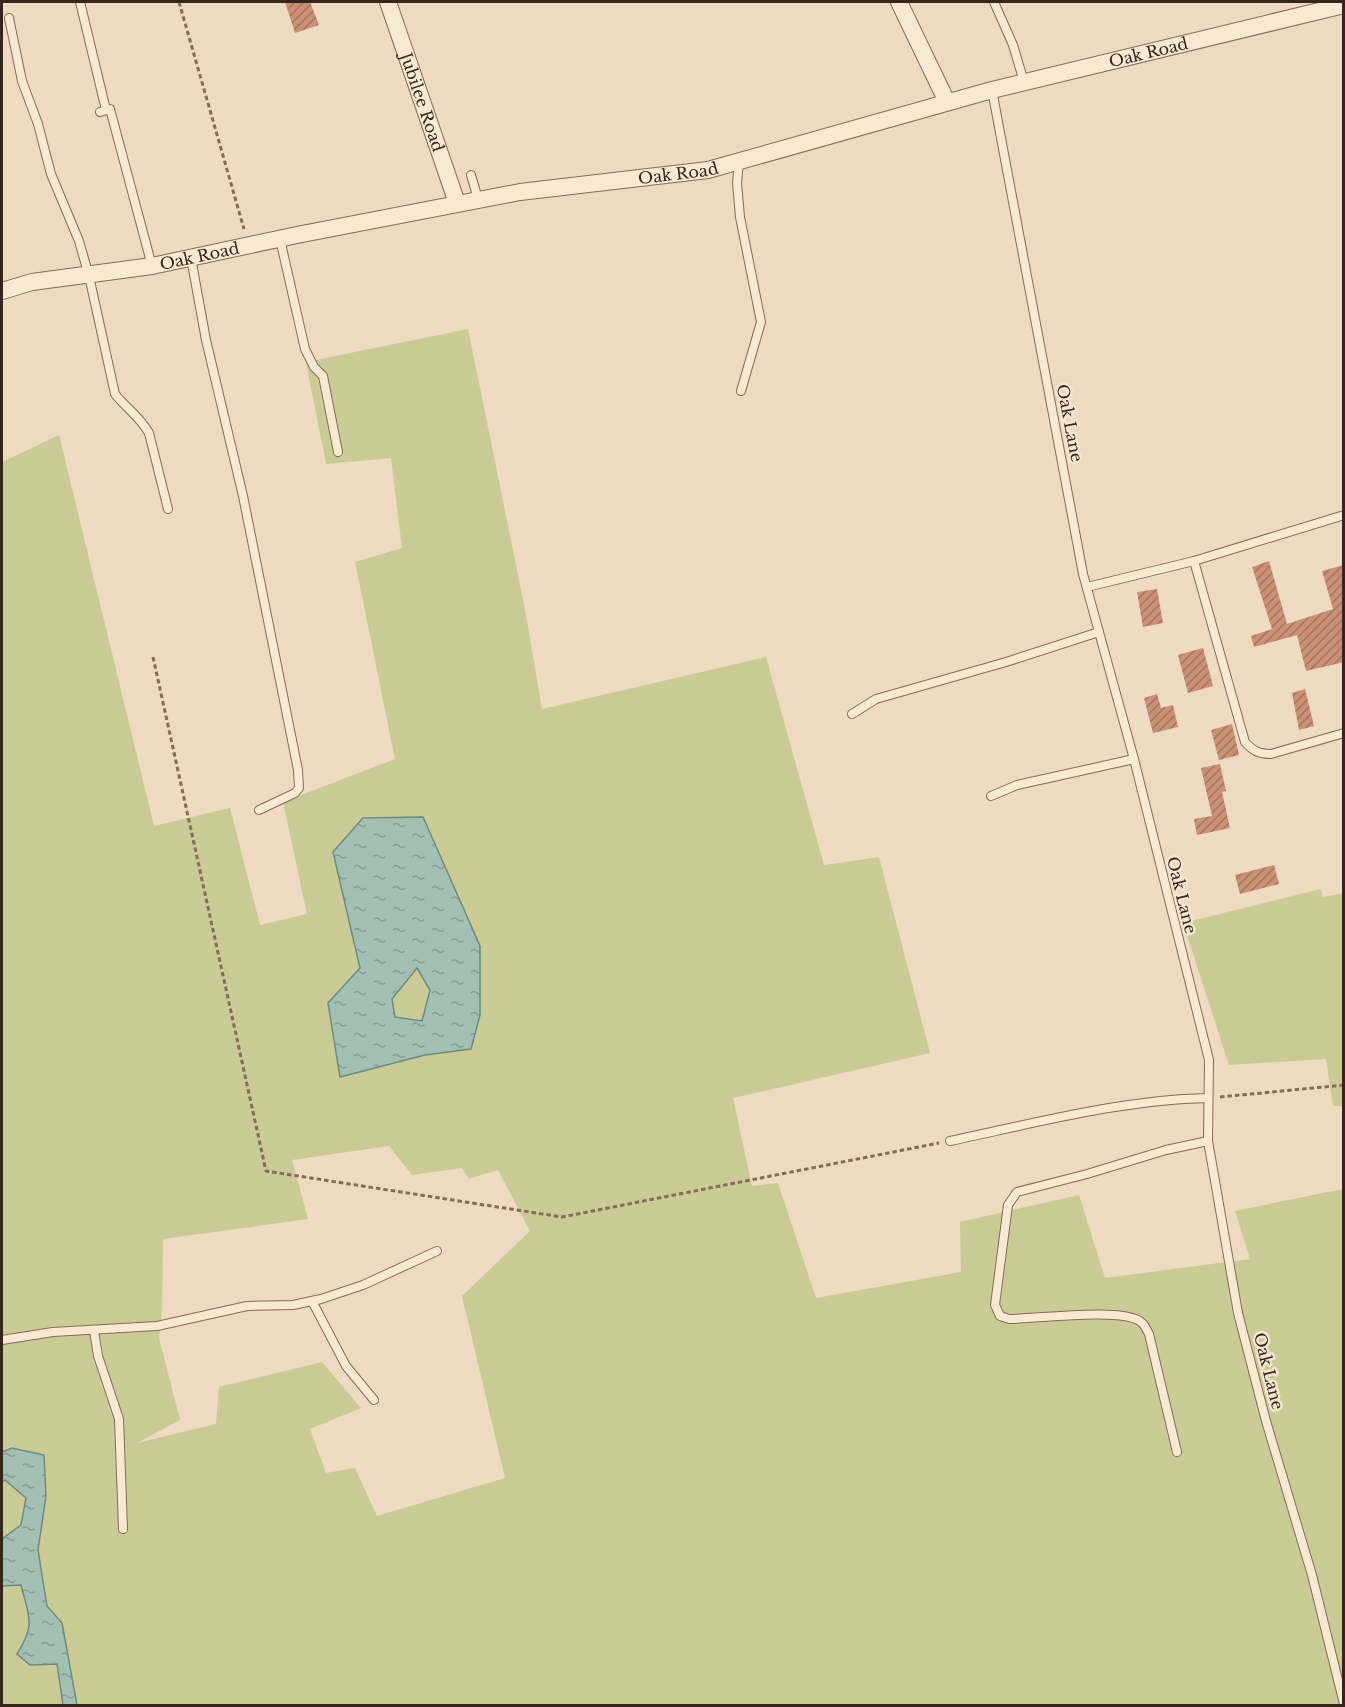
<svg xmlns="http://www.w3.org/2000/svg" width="1345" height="1707" font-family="'Libre Baskerville',serif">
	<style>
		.grass { fill: #caca94; fill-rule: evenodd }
		.water { fill: url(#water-ripples); stroke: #6a8c80; stroke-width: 1.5; fill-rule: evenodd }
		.building { fill: url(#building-hatch) }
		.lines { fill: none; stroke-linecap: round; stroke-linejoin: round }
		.lane-casing { stroke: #856b58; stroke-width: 10 }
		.street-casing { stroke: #856b58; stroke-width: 18 }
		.path { stroke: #856b58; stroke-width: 3; stroke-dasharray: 4.5 3; stroke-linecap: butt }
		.lane { stroke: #f8e9d3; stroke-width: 8 }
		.street { stroke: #f8e9d3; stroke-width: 16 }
		.labels { text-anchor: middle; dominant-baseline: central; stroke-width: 5; stroke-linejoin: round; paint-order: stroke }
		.street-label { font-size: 16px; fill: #35261c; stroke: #f4e6cf }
	</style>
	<defs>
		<pattern id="water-ripples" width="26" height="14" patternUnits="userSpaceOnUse" patternTransform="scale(1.5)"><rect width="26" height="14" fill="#a3bfb3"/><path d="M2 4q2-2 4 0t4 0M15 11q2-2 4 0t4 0" fill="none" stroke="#869b91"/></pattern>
		<pattern id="building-hatch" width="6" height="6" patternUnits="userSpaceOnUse" patternTransform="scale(1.5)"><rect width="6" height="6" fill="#ca9076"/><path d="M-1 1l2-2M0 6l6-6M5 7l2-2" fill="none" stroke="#a57560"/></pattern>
	</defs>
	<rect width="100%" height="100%" fill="#eddac0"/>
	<g class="grass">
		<path d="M 468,329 L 525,609 L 542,709 L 766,657 L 824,865 L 879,857 L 930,1053 L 733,1098 L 752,1186 L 778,1183 L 816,1298 L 961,1272 L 960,1222 L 1079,1195 L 1105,1278 L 1250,1259 L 1235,1211 L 1343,1189 L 1343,1705 L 2,1705 L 2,462 L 59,435 L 154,826 L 230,808 L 260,925 L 307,914 L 283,802 L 395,759 L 355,562 L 402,548 L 391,458 L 326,464 L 306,362 ZM 389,1146 L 412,1175 L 462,1168 L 469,1179 L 498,1170 L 530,1231 L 462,1296 L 505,1478 L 377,1516 L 355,1468 L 326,1473 L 310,1429 L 361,1408 L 322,1362 L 219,1387 L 216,1424 L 137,1443 L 180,1420 L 159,1338 L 162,1312 L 163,1239 L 308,1219 L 292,1160 Z"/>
		<polygon points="1321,889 1323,897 1343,893 1343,1106 1333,1106 1326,1059 1229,1065 1183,923"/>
	</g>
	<g class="water">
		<path d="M 423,817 L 480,946 L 480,1015 L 471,1049 L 425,1055 L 340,1077 L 328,1003 L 360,968 L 333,852 L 363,818 ZM 417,968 L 430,990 L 422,1021 L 395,1017 L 392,999 Z"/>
		<path d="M 12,1448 L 44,1455 L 46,1496 L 38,1550 L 47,1606 L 62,1623 L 77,1705 L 63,1705 L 57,1664 L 30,1665 L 17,1654 C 36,1624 29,1617 21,1585 L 2,1586 L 2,1537 L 3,1538 L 21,1525 L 26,1498 L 5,1480 L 2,1482 L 2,1452 Z"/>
	</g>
	<g class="building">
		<polygon points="285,2 310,2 319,25 295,33"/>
		<polygon points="1269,561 1287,624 1333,609 1322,571 1344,565 1344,662 1306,671 1297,635 1254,647 1251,636 1272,629 1252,567"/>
		<polygon points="1157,589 1163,623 1143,627 1137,592"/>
		<polygon points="1203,648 1213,686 1188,693 1178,655"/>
		<polygon points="1305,689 1314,726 1299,730 1292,693"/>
		<polygon points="1157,694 1161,708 1173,705 1178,727 1153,733 1144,698"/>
		<polygon points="1232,724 1239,755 1219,760 1211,730"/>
		<polygon points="1220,764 1226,791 1222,792 1230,828 1197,835 1194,819 1212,816 1201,768"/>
		<polygon points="1274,865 1279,884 1240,894 1235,875"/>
	</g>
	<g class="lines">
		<defs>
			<g id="lane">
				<polyline points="80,2 106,110"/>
				<polyline points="994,2 1013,45 1024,82"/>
				<path d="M 9,18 L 22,81 L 38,124 L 51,174 L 79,241 L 89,276 L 115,394 C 126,408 140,417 149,433 L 168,509"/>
				<polyline points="992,90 1083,574 1134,759 1209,1060 1208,1141 1238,1313 1266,1421 1312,1575 1344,1704"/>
				<polyline points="100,112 110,109 152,266"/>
				<polyline points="739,162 737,183 740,217 761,322 741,391"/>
				<polyline points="471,175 478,199"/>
				<polyline points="280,239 305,349 314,367 323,376 338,452"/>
				<polyline points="191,258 206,340 243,496 298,770 299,788 295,793 259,810"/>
				<path d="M 1194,561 L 1245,742 C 1253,751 1259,754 1271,754 L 1344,733"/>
				<polyline points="1087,587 1194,561 1344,515"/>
				<polyline points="852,714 876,699 1006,662 1099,632"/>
				<polyline points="991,796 1017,785 1134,759"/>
				<path d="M 950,1141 C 1035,1123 1121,1100 1208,1098"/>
				<polyline points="312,1301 346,1366 374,1400"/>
				<polyline points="94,1331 98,1356 119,1419 123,1529"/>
				<polyline points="2,1340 53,1332 157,1326 247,1306 293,1305 321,1299 363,1285 437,1251"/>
				<path d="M 1177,1452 L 1149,1334 C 1147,1330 1144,1324 1141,1322 C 1124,1307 1034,1319 1009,1319 L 1000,1316 L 995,1305 L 1008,1205 L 1017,1192 L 1087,1174 L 1166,1150 L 1208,1141"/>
			</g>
			<g id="street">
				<path id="s1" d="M 388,2 L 457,203"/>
				<polyline points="899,2 947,102"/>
				<path id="s2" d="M 2,291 L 32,282 L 152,266 L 297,235 L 520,192 L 708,170 L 992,90 L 1344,5"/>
			</g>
		</defs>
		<use href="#lane" class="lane-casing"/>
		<use href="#street" class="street-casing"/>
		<g class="path">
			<polyline points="179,2 244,229"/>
			<polyline points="153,657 266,1171 562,1217 939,1143"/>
			<polyline points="1220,1097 1344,1085"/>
		</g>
		<use href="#lane" class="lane"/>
		<use href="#street" class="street"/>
	</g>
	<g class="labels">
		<g class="street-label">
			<text stroke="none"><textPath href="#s2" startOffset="1173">Oak Road</textPath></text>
			<text stroke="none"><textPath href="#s1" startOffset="106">Jubilee Road</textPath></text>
			<text stroke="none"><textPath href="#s2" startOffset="687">Oak Road</textPath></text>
			<text stroke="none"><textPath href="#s2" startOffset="201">Oak Road</textPath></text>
			<text transform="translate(1070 423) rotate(79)">Oak Lane</text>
			<text transform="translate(1182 895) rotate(76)">Oak Lane</text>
			<text transform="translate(1269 1371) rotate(76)">Oak Lane</text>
		</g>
	</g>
	<rect width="1345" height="1707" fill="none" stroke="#35261c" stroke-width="6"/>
</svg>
